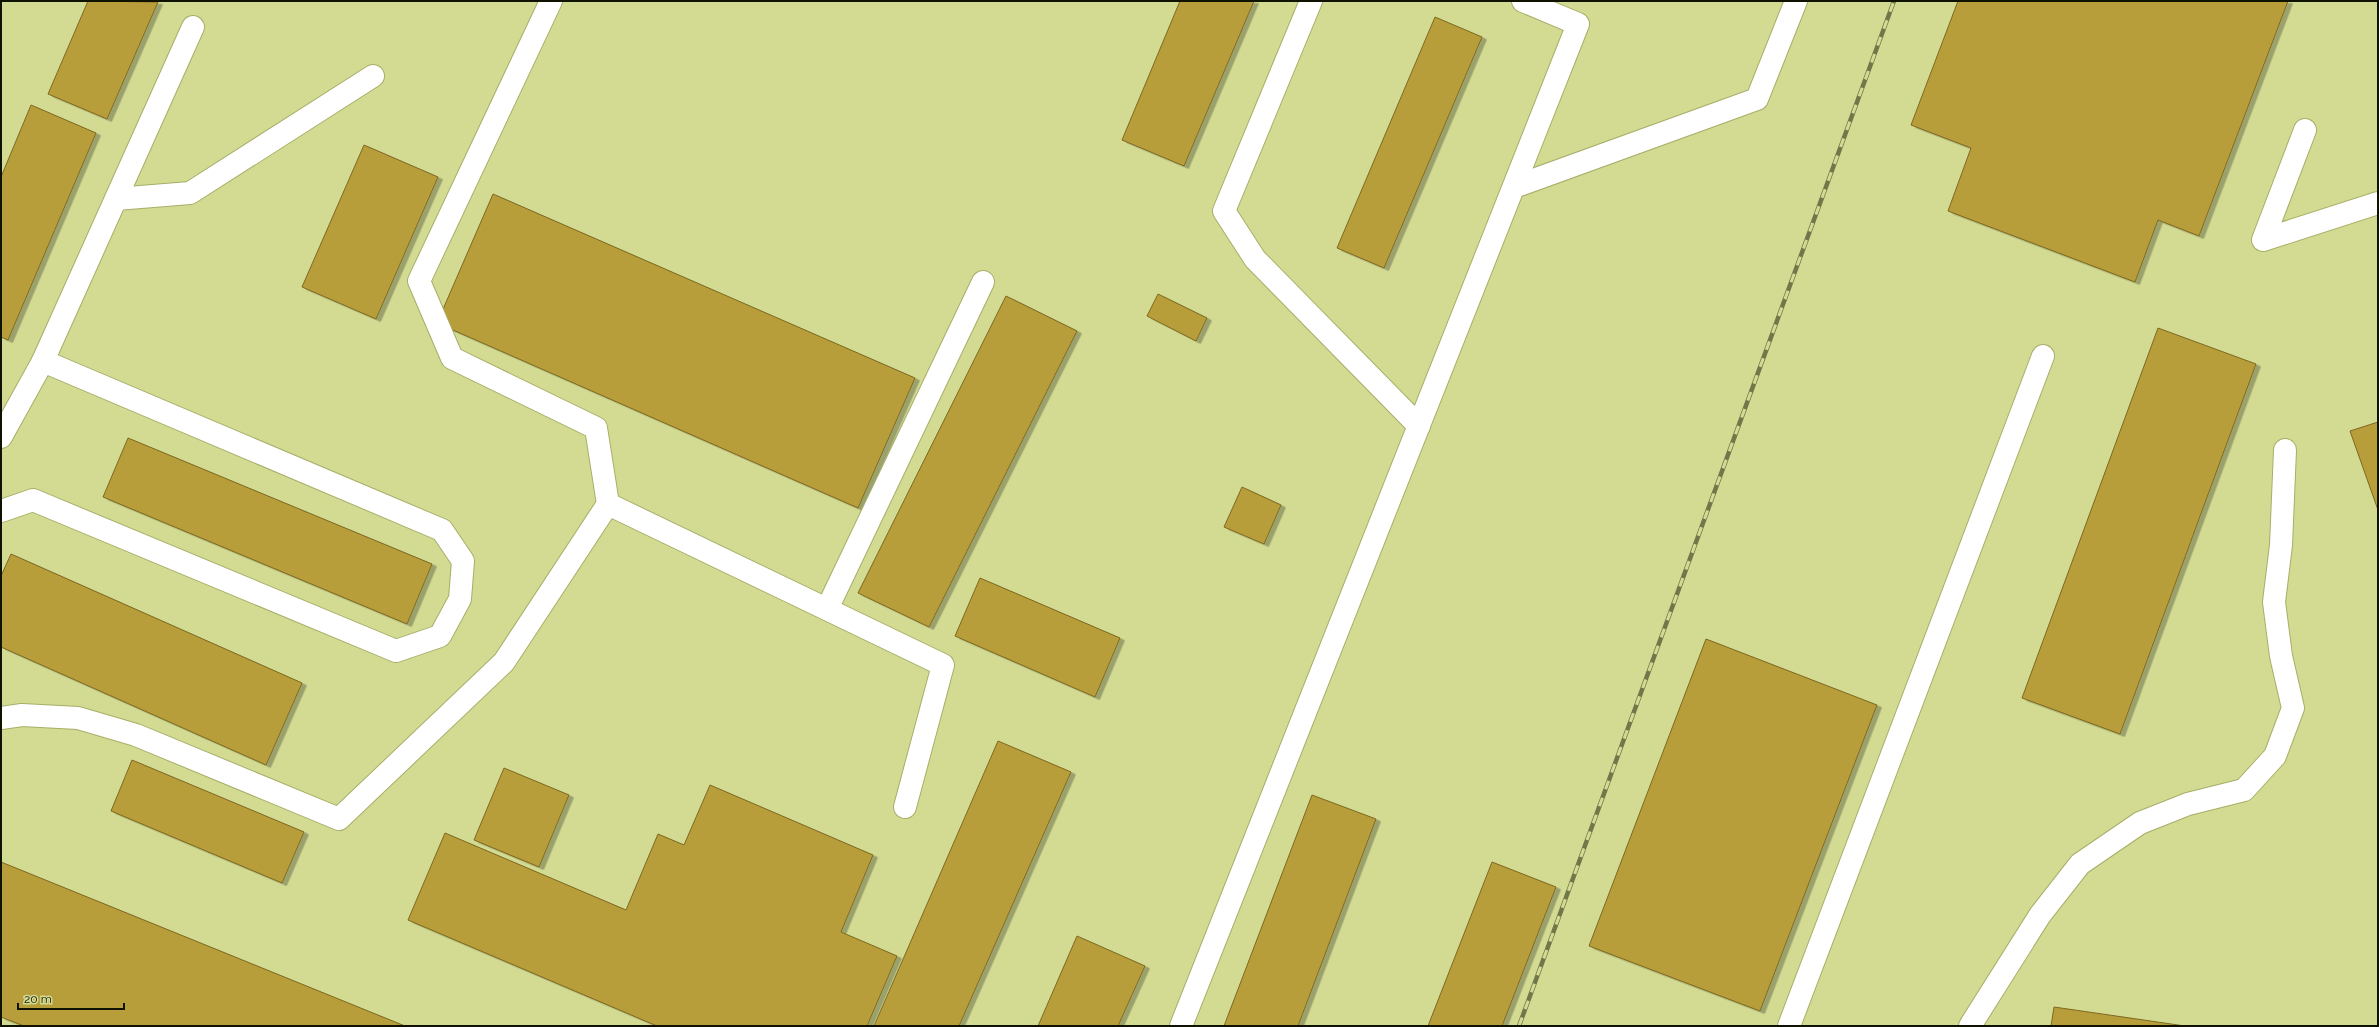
<svg xmlns="http://www.w3.org/2000/svg" width="2379" height="1027" font-family="Raleway,sans-serif">
	<style>
		.building { fill: #b89d3b; stroke: #7d6920; filter: url(#shadow) }
		.lines { fill: none; stroke-linecap: round; stroke-linejoin: round }
		.minor-casing { stroke: #a7ae68; stroke-width: 24 }
		.minor { stroke: #fff; stroke-width: 22 }
		.rail-casing { stroke: #72774a; stroke-width: 4.5 }
		.rail { stroke: #d3db93; stroke-width: 3; stroke-dasharray: 9; stroke-linecap: butt }
	</style>
	<defs>
		<filter id="shadow"><feDropShadow dx="4.5" dy="2.5" stdDeviation="0" flood-color="#0004"/></filter>
	</defs>
	<rect width="100%" height="100%" fill="#d3db93"/>
	<g class="building">
		<polygon points="88,1 158,2 107,119 48,94"/>
		<polygon points="1180,1 1254,1 1184,166 1122,140"/>
		<polygon points="1958,1 2288,1 2199,236 2158,220 2135,282 1948,211 1971,148 1911,125"/>
		<polygon points="1435,17 1482,37 1384,268 1337,248"/>
		<polygon points="31,105 96,133 8,340 1,337 1,177"/>
		<polygon points="364,145 438,177 376,319 302,287"/>
		<polygon points="493,194 915,378 858,508 437,323"/>
		<polygon points="1158,294 1207,318 1196,341 1147,316"/>
		<polygon points="1006,296 1077,331 929,627 858,593"/>
		<polygon points="2158,328 2256,364 2120,734 2022,698"/>
		<polygon points="2378,422 2378,510 2350,431"/>
		<polygon points="128,438 432,564 407,624 103,497"/>
		<polygon points="1242,487 1281,505 1264,544 1224,527"/>
		<polygon points="11,554 302,683 266,765 1,647 1,576"/>
		<polygon points="980,578 1120,638 1095,697 955,636"/>
		<polygon points="1706,639 1877,705 1760,1011 1589,946"/>
		<polygon points="998,741 1071,772 959,1026 874,1026"/>
		<polygon points="132,760 304,832 282,883 111,811"/>
		<polygon points="504,768 569,795 539,867 474,840"/>
		<polygon points="710,785 873,855 841,932 897,956 867,1026 657,1026 408,920 445,833 626,910 658,834 684,845"/>
		<polygon points="1312,795 1376,819 1298,1026 1224,1026"/>
		<polygon points="1,862 405,1026 24,1026 1,1017"/>
		<polygon points="1492,862 1556,887 1502,1026 1428,1026"/>
		<polygon points="1077,936 1145,966 1118,1026 1038,1026"/>
		<polygon points="2054,1007 2185,1026 2051,1026"/>
	</g>
	<g class="lines">
		<defs>
			<g id="minor">
				<polyline points="551,1 419,281 452,358 596,428 608,504"/>
				<polyline points="1311,1 1224,211 1255,259 1419,426"/>
				<polyline points="2305,130 2263,240 2378,203"/>
				<polyline points="1514,187 1757,99 1796,1"/>
				<polyline points="116,199 190,193 373,76"/>
				<polyline points="43,361 193,27"/>
				<polyline points="1,437 43,361 442,530 463,561 460,599 440,636 396,651 33,500 1,511"/>
				<polyline points="827,609 983,282"/>
				<polyline points="1,718 22,715 78,718 136,735 339,819 504,662 608,504 943,665 905,807"/>
				<polyline points="1181,1026 1578,24 1523,1"/>
				<polyline points="1789,1026 2043,356"/>
				<polyline points="1970,1026 2040,915 2080,864 2140,823 2188,804 2244,790 2275,756 2293,708 2281,656 2274,602 2281,545 2285,450"/>
			</g>
		</defs>
		<use href="#minor" class="minor-casing"/>
		<use href="#minor" class="minor"/>
		<defs>
			<polyline id="rail" points="1519,1026 1894,1"/>
		</defs>
		<use href="#rail" class="rail-casing"/>
		<use href="#rail" class="rail"/>
	</g>
	<rect width="2379" height="1027" fill="none" stroke="#101200" stroke-width="4"/>
	<path d="M18 1003v6h106v-6" fill="none" stroke="#101200" stroke-width="2"/>
	<text x="24" y="1003" font-size="12" fill="#101200" stroke="#d3db93" stroke-width="3" paint-order="stroke">20 m</text>
</svg>
